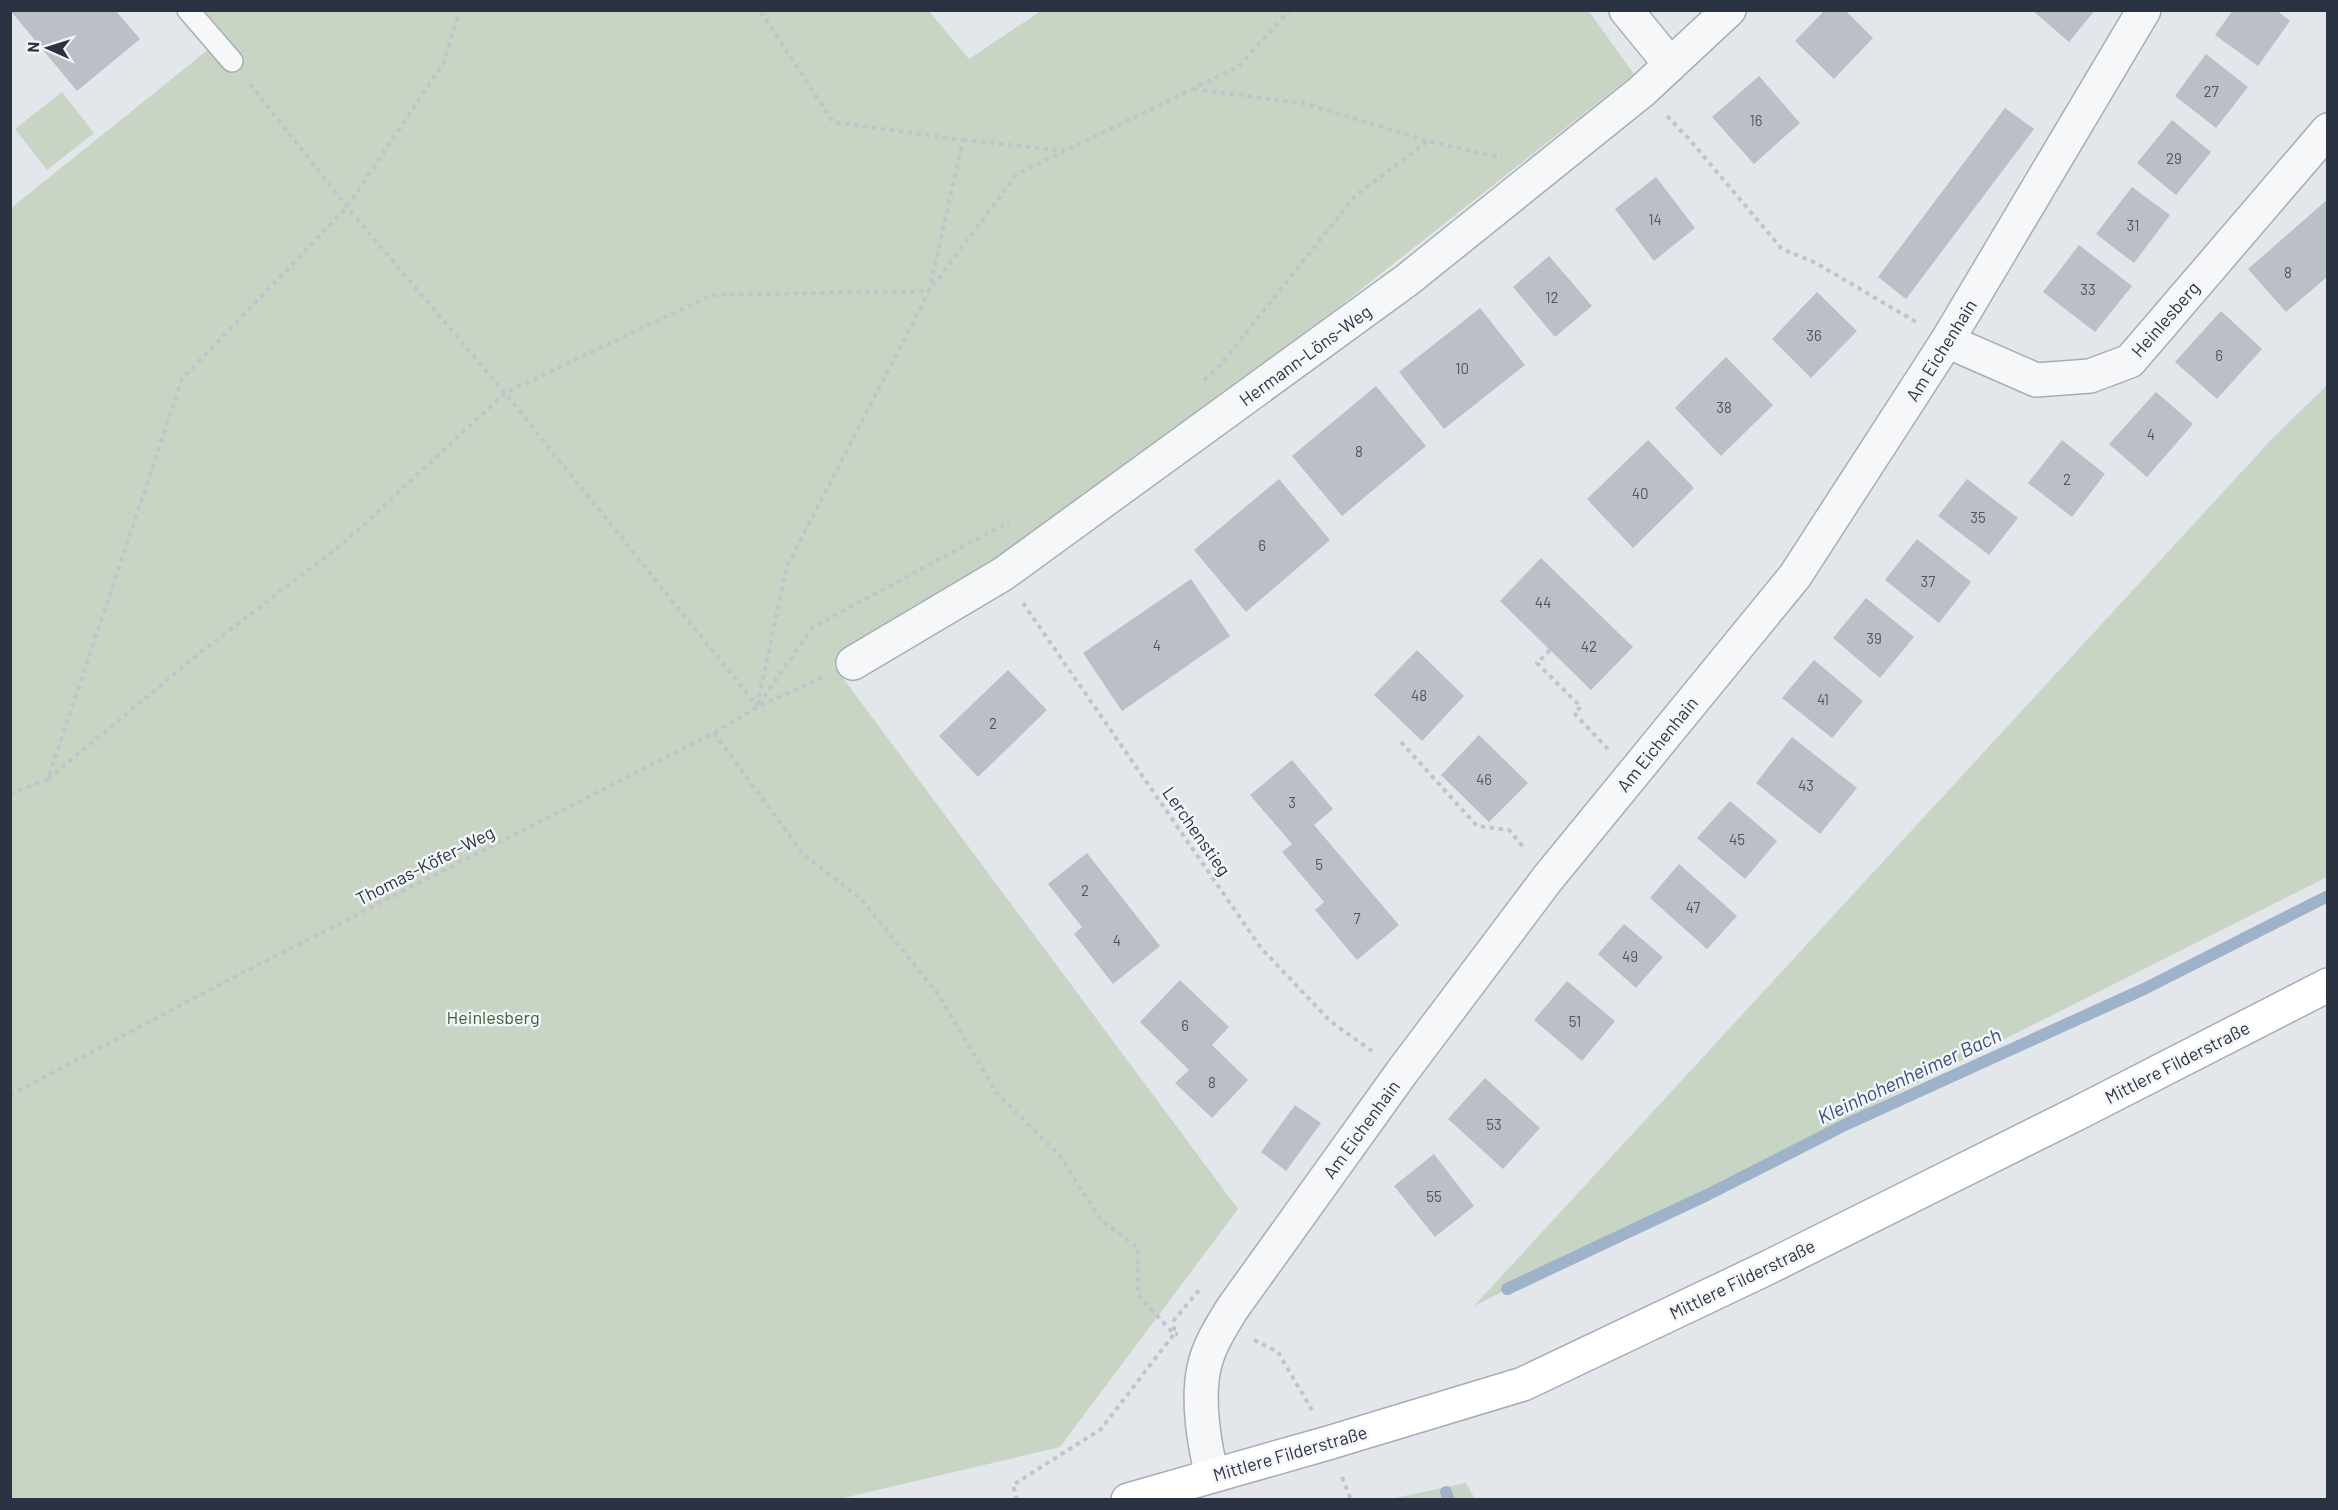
<svg xmlns="http://www.w3.org/2000/svg" width="2338" height="1510" font-family="Barlow,sans-serif">
	<style>
		.green { fill: #c8d5c4 }
		.lines { fill: none; stroke-linecap: round; stroke-linejoin: round }
		.stream { stroke: #9eb3ca; stroke-width: 12 }
		.building { fill: #babfc8 }
		.lane-casing { stroke: #a8adb5; stroke-width: 24 }
		.street-casing { stroke: #a8adb5; stroke-width: 36 }
		.secondary-casing { stroke: #a8adb5; stroke-width: 36 }
		.path { stroke: #c1c4ca; stroke-width: 4; stroke-dasharray: 4.5 4.5; stroke-linecap: butt }
		.lane { stroke: #f6f7f9; stroke-width: 21 }
		.street { stroke: #f6f7f9; stroke-width: 33 }
		.secondary { stroke: #fff; stroke-width: 33 }
		.labels { text-anchor: middle; dominant-baseline: central; stroke-width: 5; stroke-linejoin: round; paint-order: stroke }
		.number-label { font-size: 15px; fill: #4f5664 }
		.street-label { font-size: 18px; fill: #2b3343; stroke: #f3f5f8 }
		.park-label { font-size: 18px; fill: #3e5f38; stroke: #f3f5f8 }
		.water-label { font-size: 20px; font-style: italic; fill: #355177; stroke: #f3f5f8 }
	</style>
	<rect width="100%" height="100%" fill="#e3e6eb"/>
	<g class="green">
		<polygon points="1588,10 1634,74 1179,433 993,567 834,666 1238,1209 1060,1447 839,1499 11,1499 10,209 225,36 204,11 929,11 969,59 1041,11"/>
		<polygon points="62,92 94,133 47,170 15,129"/>
		<polygon points="2327,385 2327,877 1474,1306 2271,440"/>
		<polygon points="1466,1483 1475,1499 1390,1499"/>
	</g>
	<g class="lines">
		<g class="stream">
			<polyline points="1507,1289 1707,1195 1847,1124 2144,989 2328,896"/>
			<polyline points="1446,1492 1449,1500"/>
		</g>
	</g>
	<g class="building">
		<polygon points="10,10 115,10 140,39 77,91"/>
		<polygon points="1825,10 1845,10 1873,38 1834,79 1795,41"/>
		<polygon points="2032,10 2095,10 2069,42"/>
		<polygon points="2233,10 2276,10 2290,21 2258,66 2215,35"/>
		<polygon points="2206,54 2248,87 2216,128 2175,96"/>
		<polygon points="1759,76 1800,123 1754,164 1712,117"/>
		<polygon points="2005,108 2034,129 1906,299 1878,277"/>
		<polygon points="2172,120 2211,152 2176,195 2137,163"/>
		<polygon points="1656,177 1695,228 1654,261 1615,209"/>
		<polygon points="2132,187 2170,215 2134,263 2096,234"/>
		<polygon points="2328,199 2328,276 2286,312 2248,269"/>
		<polygon points="2079,245 2132,286 2095,332 2043,292"/>
		<polygon points="1549,256 1592,306 1555,337 1513,287"/>
		<polygon points="1817,292 1857,331 1811,378 1772,339"/>
		<polygon points="1480,308 1525,365 1444,429 1399,372"/>
		<polygon points="2221,311 2262,349 2217,399 2175,362"/>
		<polygon points="1726,357 1773,405 1721,456 1675,408"/>
		<polygon points="1376,386 1426,446 1342,516 1292,456"/>
		<polygon points="2156,392 2193,424 2147,477 2109,444"/>
		<polygon points="1648,440 1694,488 1633,548 1587,499"/>
		<polygon points="2062,440 2105,474 2072,517 2028,483"/>
		<polygon points="1279,479 1330,540 1246,612 1194,550"/>
		<polygon points="1967,479 2018,518 1989,555 1938,516"/>
		<polygon points="1917,539 1971,582 1939,623 1885,580"/>
		<polygon points="1541,558 1633,647 1591,690 1500,601"/>
		<polygon points="1191,579 1230,636 1122,711 1083,653"/>
		<polygon points="1866,598 1914,637 1880,678 1833,638"/>
		<polygon points="1417,650 1464,696 1422,741 1374,695"/>
		<polygon points="1814,660 1863,701 1832,738 1782,698"/>
		<polygon points="1008,670 1047,710 978,777 939,736"/>
		<polygon points="1479,735 1528,783 1489,822 1441,775"/>
		<polygon points="1792,737 1857,788 1820,834 1756,783"/>
		<polygon points="1292,760 1333,809 1314,825 1399,925 1357,960 1315,910 1324,902 1282,852 1292,844 1250,795"/>
		<polygon points="1730,801 1777,841 1745,879 1697,838"/>
		<polygon points="1087,853 1160,946 1113,984 1074,934 1082,927 1048,884"/>
		<polygon points="1679,864 1737,916 1707,949 1650,898"/>
		<polygon points="1624,924 1663,957 1636,988 1598,954"/>
		<polygon points="1180,980 1229,1027 1212,1045 1248,1080 1212,1118 1175,1083 1189,1070 1140,1022"/>
		<polygon points="1567,981 1615,1021 1582,1061 1534,1020"/>
		<polygon points="1485,1078 1540,1128 1503,1169 1448,1119"/>
		<polygon points="1295,1105 1321,1123 1286,1171 1261,1152"/>
		<polygon points="1434,1154 1474,1206 1435,1237 1394,1186"/>
	</g>
	<g class="lines">
		<defs>
			<polyline id="lane" points="188,10 232,61"/>
			<g id="street">
				<polyline points="1626,10 1670,64"/>
				<polyline points="1947,341 2036,380 2090,376 2130,361 2328,130"/>
				<polyline points="853,663 1003,574 1407,280 1642,91 1729,10"/>
				<path d="M 1212,1475 C 1204,1444 1197,1400 1204,1368 C 1208,1347 1221,1327 1232,1309 L 1402,1072 L 1548,878 L 1795,576 L 1947,341 L 2144,10"/>
			</g>
			<polyline id="secondary" points="1128,1500 1328,1443 1523,1384 1767,1268 2080,1112 2328,985"/>
		</defs>
		<use href="#lane" class="lane-casing"/>
		<use href="#street" class="street-casing"/>
		<use href="#secondary" class="secondary-casing"/>
		<g class="path">
			<polyline points="250,84 347,207 505,393 757,706"/>
			<polyline points="1194,89 1306,104 1428,141 1502,158"/>
			<polyline points="1667,116 1689,139 1782,249 1816,263 1916,322"/>
			<polyline points="963,140 1065,151"/>
			<polyline points="1204,380 1218,368 1355,196 1428,141"/>
			<polyline points="1023,603 1261,948 1330,1021 1372,1051"/>
			<polyline points="1550,650 1537,663 1581,707 1574,713 1608,749"/>
			<polyline points="759,704 813,627 1009,522"/>
			<polyline points="757,706 787,566 929,291 1017,174 1238,67 1290,10"/>
			<polyline points="714,733 803,854 861,899 938,994 996,1092 1060,1156 1101,1220 1138,1248 1138,1295 1174,1334 1178,1334"/>
			<polyline points="1401,742 1477,826 1509,830 1525,849"/>
			<polyline points="48,779 201,652 345,542 505,393 712,295 929,291 963,140 833,122 760,10"/>
			<polyline points="10,794 48,779 182,379 347,207 444,62 459,10"/>
			<polyline points="10,1095 238,975 714,733 757,707 823,677"/>
			<polyline points="1254,1340 1278,1352 1312,1410"/>
			<polyline points="1342,1477 1351,1500"/>
			<polyline points="1017,1500 1013,1485 1101,1429 1174,1334 1174,1320 1200,1289"/>
		</g>
		<use href="#lane" class="lane"/>
		<use href="#street" class="street"/>
		<use href="#secondary" class="secondary"/>
	</g>
	<g class="labels">
		<g class="number-label">
			<text x="2211" y="91">27</text>
			<text x="1756" y="120">16</text>
			<text x="2174" y="158">29</text>
			<text x="1655" y="219">14</text>
			<text x="2133" y="225">31</text>
			<text x="2288" y="272">8</text>
			<text x="2088" y="289">33</text>
			<text x="1552" y="297">12</text>
			<text x="1814" y="335">36</text>
			<text x="2219" y="355">6</text>
			<text x="1462" y="368">10</text>
			<text x="1724" y="407">38</text>
			<text x="2151" y="434">4</text>
			<text x="1359" y="451">8</text>
			<text x="2067" y="479">2</text>
			<text x="1640" y="493">40</text>
			<text x="1978" y="517">35</text>
			<text x="1262" y="545">6</text>
			<text x="1928" y="581">37</text>
			<text x="1543" y="602">44</text>
			<text x="1874" y="638">39</text>
			<text x="1157" y="645">4</text>
			<text x="1589" y="646">42</text>
			<text x="1419" y="695">48</text>
			<text x="1823" y="699">41</text>
			<text x="993" y="723">2</text>
			<text x="1484" y="779">46</text>
			<text x="1806" y="785">43</text>
			<text x="1292" y="802">3</text>
			<text x="1737" y="839">45</text>
			<text x="1319" y="864">5</text>
			<text x="1085" y="890">2</text>
			<text x="1693" y="907">47</text>
			<text x="1357" y="918">7</text>
			<text x="1117" y="940">4</text>
			<text x="1630" y="956">49</text>
			<text x="1575" y="1021">51</text>
			<text x="1185" y="1025">6</text>
			<text x="1212" y="1082">8</text>
			<text x="1494" y="1124">53</text>
			<text x="1434" y="1196">55</text>
		</g>
		<g class="street-label">
			<text transform="translate(2165 319) rotate(-49)">Heinlesberg</text>
			<text transform="translate(1941 350) rotate(-58)">Am Eichenhain</text>
			<text transform="translate(1305 355) rotate(-36)">Hermann-Löns-Weg</text>
			<text transform="translate(1657 744) rotate(-51)">Am Eichenhain</text>
			<text transform="translate(1197 831) rotate(55)">Lerchenstieg</text>
			<text transform="translate(425 865) rotate(-27)">Thomas-Köfer-Weg</text>
			<text transform="translate(2177 1062) rotate(-27)">Mittlere Filderstraße</text>
			<text transform="translate(1361 1129) rotate(-54)">Am Eichenhain</text>
			<text transform="translate(1742 1279) rotate(-26)">Mittlere Filderstraße</text>
			<text transform="translate(1290 1453) rotate(-16)">Mittlere Filderstraße</text>
		</g>
		<g class="park-label">
			<text x="493" y="1017">Heinlesberg</text>
		</g>
		<g class="water-label">
			<text transform="translate(1909 1075) rotate(-25)">Kleinhohenheimer Bach</text>
		</g>
	</g>
	<rect width="2338" height="1510" fill="none" stroke="#2b3343" stroke-width="24"/>
	<g transform="translate(48 48) rotate(273)" stroke="#f3f5f8" stroke-width="4.5" paint-order="stroke">
	<path d="M0-4.5L10 22L0 15L-10 22Z" fill="#2b3343"/>
	<text y="-9" font-size="16" font-weight="bold" text-anchor="middle" fill="#2b3343">N</text>
	</g>
</svg>
